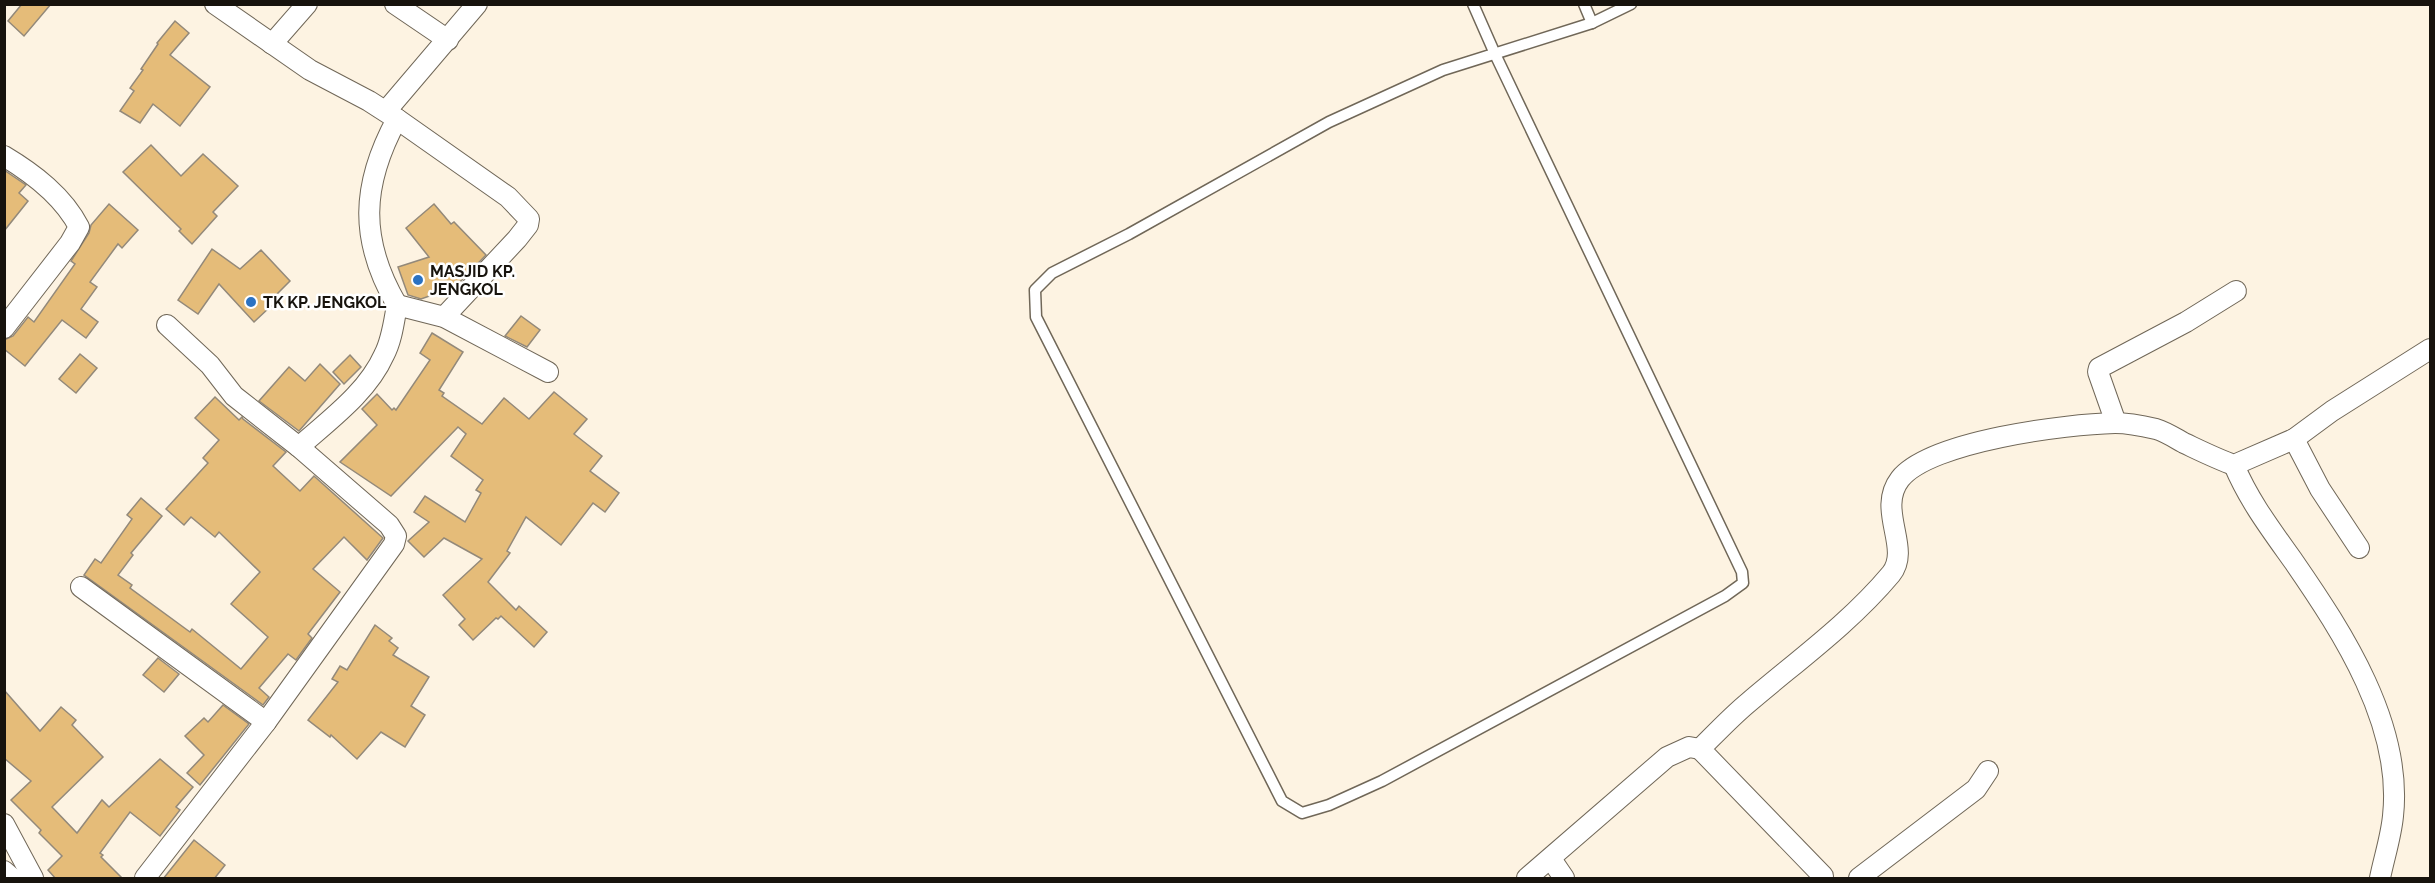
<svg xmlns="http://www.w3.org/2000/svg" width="2435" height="883" font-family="Raleway,sans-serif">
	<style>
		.building { fill: #e5bc79; stroke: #93897a; stroke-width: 1.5 }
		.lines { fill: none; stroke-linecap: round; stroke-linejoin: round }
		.service-casing { stroke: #706758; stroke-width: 13 }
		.minor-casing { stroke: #706758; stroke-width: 22 }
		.service { stroke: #fff; stroke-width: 10 }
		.minor { stroke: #fff; stroke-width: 20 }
		.poi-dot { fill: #2b72c2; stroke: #fff; stroke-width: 2 }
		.labels { text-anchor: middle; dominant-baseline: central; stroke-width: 5; stroke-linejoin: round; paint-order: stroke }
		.poi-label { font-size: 16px; font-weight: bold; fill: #17130d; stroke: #fff; text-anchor: start }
	</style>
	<rect width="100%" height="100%" fill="#fdf3e2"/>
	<g class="building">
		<polygon points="22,4 51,4 24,36 8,21"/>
		<polygon points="175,21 189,33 170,55 210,87 180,126 153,104 140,123 120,111 134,91 130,88 143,70 141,69 158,44 157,43"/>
		<polygon points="151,145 181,176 203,154 238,186 213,212 217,216 192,244 179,231 181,229 123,172"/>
		<polygon points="4,170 26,185 19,193 28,201 4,231"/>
		<polygon points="109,204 138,230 122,248 118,244 90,282 97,287 81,309 98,322 86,338 62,320 25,366 4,349 4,340 13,336 28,317 34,322 75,264 71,261 89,233 91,225"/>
		<polygon points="434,204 451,224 454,222 486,255 455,287 421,299 408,295 398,267 429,257 406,228"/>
		<polygon points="212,249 240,269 261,250 290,281 268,303 271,306 254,322 219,284 198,314 178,300"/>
		<polygon points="521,316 540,330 527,347 505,336"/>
		<polygon points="432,333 463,352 439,390 444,393 442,396 482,424 504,398 529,419 554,392 587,419 574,434 602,456 590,471 619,493 605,512 593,503 561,545 526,517 507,551 510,553 488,582 516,610 519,606 547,632 534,647 501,616 498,619 496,618 473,640 459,625 465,619 443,595 482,559 444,538 424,557 408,541 429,522 414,512 425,496 465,522 481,493 476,490 483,480 451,456 466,434 458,427 391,496 340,462 377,425 362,409 377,394 392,410 394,408 396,410 430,360 420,353"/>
		<polygon points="80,354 97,368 76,393 59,379"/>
		<polygon points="350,355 361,367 344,384 333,372"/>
		<polygon points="320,364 340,384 299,431 259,401 289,367 305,381"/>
		<polygon points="215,397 239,420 242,417 243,419 286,452 273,466 300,491 314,476 383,538 367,560 344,537 313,569 340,592 308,634 312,638 296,660 288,654 259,688 269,697 263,705 84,575 95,559 101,563 132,519 127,515 141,498 162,516 131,553 133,555 118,575 132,585 130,588 190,632 192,629 241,669 268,637 231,604 260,572 219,532 215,537 191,517 184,525 166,509 208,463 203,458 219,440 195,418"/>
		<polygon points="375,625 392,638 389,641 398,648 393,655 429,677 411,706 425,715 405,747 381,732 357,759 331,735 330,737 308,720 338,682 332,679 340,666 347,670"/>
		<polygon points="158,658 179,674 164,692 143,675"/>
		<polygon points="4,690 40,731 61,707 76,720 72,725 103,757 52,807 77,833 102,800 109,807 160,759 193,787 176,807 180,810 160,836 130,812 100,853 103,855 101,857 123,879 56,879 48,870 62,856 39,833 41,830 11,800 31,781 4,758"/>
		<polygon points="223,705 249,724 200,785 187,773 204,755 185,736 204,718 208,722"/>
		<polygon points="194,840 225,865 214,879 163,879"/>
	</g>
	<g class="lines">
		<defs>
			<g id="service">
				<polyline points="1473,4 1495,54 1742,572 1743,583 1725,596 1382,781 1329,805 1302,813 1282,801 1036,317 1035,290 1052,273 1129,234 1329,122 1443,70 1592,23 1631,4"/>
				<polyline points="1584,4 1592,23"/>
			</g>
			<g id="minor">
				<polyline points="395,4 448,40"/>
				<polyline points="272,44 307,4"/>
				<polyline points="386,111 477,4"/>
				<polyline points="397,119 508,197 529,219 528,225 517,239 444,317"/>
				<path d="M 4,156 C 34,174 63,196 79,227 L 70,243 L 4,328"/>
				<polyline points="397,305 444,317 548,372"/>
				<polyline points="167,325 210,365 234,396 299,447"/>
				<polyline points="2116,423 2098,372 2099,368 2186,322 2236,291"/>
				<polyline points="2294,439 2320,489 2359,548"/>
				<path d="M 2234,465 C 2249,501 2272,531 2294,562 C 2343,633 2403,725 2393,816 C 2391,837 2384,858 2380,878"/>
				<polyline points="81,587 266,722"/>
				<polyline points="4,824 33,878"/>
				<polyline points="1551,859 1564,878"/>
				<polyline points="4,871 12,878"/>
				<path d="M 1823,876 L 1700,749 C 1716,733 1732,716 1749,702 C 1797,661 1850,623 1891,574 C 1912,548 1876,510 1900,479 C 1930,441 2067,424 2115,423 C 2129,423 2143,426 2156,429 C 2166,432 2175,438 2184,443 C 2201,451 2217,459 2234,465 L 2294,439 L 2332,411 L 2430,349"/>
				<path d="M 145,878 L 266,722 L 394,544 L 396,536 L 389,525 L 299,447 C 329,420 367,393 384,355 C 392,340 394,321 397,305 C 359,240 361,185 397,119 L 369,101 L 310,70 L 215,4"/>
				<polyline points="1527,878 1667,757 1689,747 1700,749"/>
				<polyline points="1859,878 1976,789 1988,771"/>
			</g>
		</defs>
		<use href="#service" class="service-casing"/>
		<use href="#minor" class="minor-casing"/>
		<use href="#service" class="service"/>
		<use href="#minor" class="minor"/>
	</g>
	<g class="poi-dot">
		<circle cx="418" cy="280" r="6"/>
		<circle cx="251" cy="302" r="6"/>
	</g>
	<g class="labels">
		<g class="poi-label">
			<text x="430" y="271">MASJID KP.<tspan x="430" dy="18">JENGKOL</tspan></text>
			<text x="263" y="302">TK KP. JENGKOL</text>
		</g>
	</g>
	<rect width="2435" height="883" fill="none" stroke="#17130d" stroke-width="12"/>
</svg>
